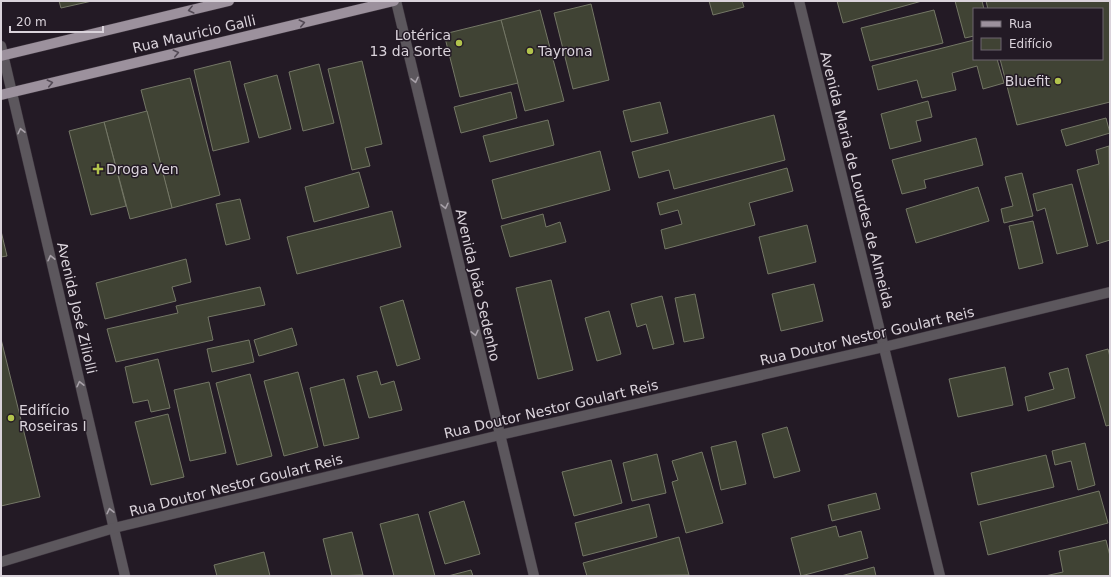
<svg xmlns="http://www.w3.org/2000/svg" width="1111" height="577" font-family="'DejaVu Sans',sans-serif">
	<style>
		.building { fill: #404334; stroke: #747766 }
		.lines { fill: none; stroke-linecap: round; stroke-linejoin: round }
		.minor-casing { stroke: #3d343e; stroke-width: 11 }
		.major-casing { stroke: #3d343e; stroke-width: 11 }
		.minor { stroke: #5c575d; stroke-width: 10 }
		.major { stroke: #9c919d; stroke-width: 10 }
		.oneway { stroke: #534a55 }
		.oneway2 { stroke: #a8a1a9 }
		.poi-dot { fill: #b2c34c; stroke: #231a25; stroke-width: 1.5 }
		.labels { text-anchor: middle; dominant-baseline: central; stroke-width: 3; stroke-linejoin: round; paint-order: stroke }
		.street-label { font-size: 14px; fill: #dad3db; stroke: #231a25 }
		.poi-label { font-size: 14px; fill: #dad3db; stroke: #231a25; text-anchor: start }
	</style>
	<rect width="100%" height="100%" fill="#231a25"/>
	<g class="building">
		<polygon points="59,1 92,1 61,8"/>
		<polygon points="709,1 742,1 744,7 713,15"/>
		<polygon points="837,1 922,1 843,23"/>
		<polygon points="955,1 982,1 984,9 974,9 974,36 965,38"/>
		<polygon points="986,1 1110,1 1110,102 1017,125 1000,59 1102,59 1102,9 988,9"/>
		<polygon points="591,4 609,80 573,89 554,13"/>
		<polygon points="540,10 564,101 525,111 501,20"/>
		<polygon points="934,10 943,43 870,61 861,28"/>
		<polygon points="501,20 518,83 460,97 444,34"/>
		<polygon points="974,40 974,59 997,59 1004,83 983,89 977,66 952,73 956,90 922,98 917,80 878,90 872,66"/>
		<polygon points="230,61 249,142 213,151 194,70"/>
		<polygon points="362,61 382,144 365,148 370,166 352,170 328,69"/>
		<polygon points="319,64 334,123 303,131 289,72"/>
		<polygon points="277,75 291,129 259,138 244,84"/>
		<polygon points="190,78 220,195 172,208 141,90"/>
		<polygon points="511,92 517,118 461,133 454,107"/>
		<polygon points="928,101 932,117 916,121 921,141 890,149 881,114"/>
		<polygon points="660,102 668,133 631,142 623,111"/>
		<polygon points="147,111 172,208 130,219 104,122"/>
		<polygon points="774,115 785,160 674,189 669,170 639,178 632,152"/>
		<polygon points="1106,118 1110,133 1066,146 1061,130"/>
		<polygon points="548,120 554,145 490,162 483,136"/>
		<polygon points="104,122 126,206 91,215 69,131"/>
		<polygon points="976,138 983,165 924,180 926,188 902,194 892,160"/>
		<polygon points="1109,146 1110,240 1097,244 1077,170 1099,164 1096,150"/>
		<polygon points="600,151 610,190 502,219 492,180"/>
		<polygon points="787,168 793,191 749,203 755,225 665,249 661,230 682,224 678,210 660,215 657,203"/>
		<polygon points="359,172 369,207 314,222 305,187"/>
		<polygon points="1022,173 1033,216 1004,223 1001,209 1013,206 1005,177"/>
		<polygon points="1072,184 1088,246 1057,254 1045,208 1037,211 1033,194"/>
		<polygon points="978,187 989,221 916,243 906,209"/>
		<polygon points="240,199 250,239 226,245 216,204"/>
		<polygon points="392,211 401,247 297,274 287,237"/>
		<polygon points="543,214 546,227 560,222 566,242 510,257 501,226"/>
		<polygon points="1033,221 1043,263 1019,269 1009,226"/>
		<polygon points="807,225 816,262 768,274 759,237"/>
		<polygon points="1,231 7,256 1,257"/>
		<polygon points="186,259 191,282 172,287 176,301 105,319 96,283"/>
		<polygon points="551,280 573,370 538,379 516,288"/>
		<polygon points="814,284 823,321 781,331 772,294"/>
		<polygon points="260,287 265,305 208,317 213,340 116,362 107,329 178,313 176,306"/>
		<polygon points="695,294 704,338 684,342 675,298"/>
		<polygon points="662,296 674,344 653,349 646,324 637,327 631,304"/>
		<polygon points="403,300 420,359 397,366 380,307"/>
		<polygon points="609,311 621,354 597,361 585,318"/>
		<polygon points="292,328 297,345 259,356 254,340"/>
		<polygon points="1,339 40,497 1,506"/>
		<polygon points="249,340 254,362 212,372 207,349"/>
		<polygon points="1108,349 1110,357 1110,425 1106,426 1086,355"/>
		<polygon points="158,359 170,408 151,412 148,400 133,403 125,367"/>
		<polygon points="1005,367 1013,405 958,417 949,379"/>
		<polygon points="1068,368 1075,398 1028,411 1025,397 1054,389 1049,373"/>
		<polygon points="377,371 381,385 394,381 402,410 369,418 357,376"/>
		<polygon points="298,372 318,447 284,456 264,381"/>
		<polygon points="250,374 272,456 237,465 216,383"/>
		<polygon points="344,379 359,438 324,446 310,388"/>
		<polygon points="209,382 226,453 190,461 174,390"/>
		<polygon points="168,414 184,477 151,485 135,422"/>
		<polygon points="787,427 800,471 774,478 762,434"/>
		<polygon points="736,441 746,484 721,490 711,447"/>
		<polygon points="1085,443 1095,485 1078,490 1071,461 1055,465 1052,451"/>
		<polygon points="702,452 723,523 686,533 672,482 678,480 672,461"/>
		<polygon points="657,454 666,493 632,501 623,463"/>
		<polygon points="1046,455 1054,487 978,505 971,473"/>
		<polygon points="611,460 622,503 574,516 562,472"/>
		<polygon points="1099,491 1108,523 988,555 980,522"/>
		<polygon points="876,493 880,509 832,521 828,505"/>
		<polygon points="464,501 480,554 445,564 429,512"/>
		<polygon points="649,504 657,537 583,556 575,523"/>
		<polygon points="418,514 435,576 394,576 380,524"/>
		<polygon points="836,526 839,537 861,531 868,558 801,576 791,538"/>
		<polygon points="352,532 363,575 332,576 323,539"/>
		<polygon points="679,537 689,575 587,576 583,563"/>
		<polygon points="1106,540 1110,556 1110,576 1045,576 1063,572 1059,551"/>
		<polygon points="264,552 270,576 217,576 214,565"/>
		<polygon points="874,567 876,576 841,576"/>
		<polygon points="471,570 473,576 448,576"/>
	</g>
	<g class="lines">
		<defs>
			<g id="minor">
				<polyline points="396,1 534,576"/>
				<polyline points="799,1 940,576"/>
				<polyline points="1,46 125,576"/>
				<polyline points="1,562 114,528 500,435 884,347 1110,292"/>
			</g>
			<g id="major">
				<polyline points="1,56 229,1"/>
				<polyline points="1,95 394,1"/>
			</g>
		</defs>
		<use href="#minor" class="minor-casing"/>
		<use href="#major" class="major-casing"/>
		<use href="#minor" class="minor"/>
		<use href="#major" class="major"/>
	</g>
	<defs><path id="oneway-chevron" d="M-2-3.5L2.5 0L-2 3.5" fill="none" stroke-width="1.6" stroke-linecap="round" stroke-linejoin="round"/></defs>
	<g class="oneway">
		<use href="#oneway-chevron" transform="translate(191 10) rotate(166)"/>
		<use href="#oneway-chevron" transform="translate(302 23) rotate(-13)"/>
		<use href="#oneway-chevron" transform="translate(176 53) rotate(-13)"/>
		<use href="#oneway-chevron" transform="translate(50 83) rotate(-13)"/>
	</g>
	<g class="oneway2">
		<use href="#oneway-chevron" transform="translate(415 80) rotate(77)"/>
		<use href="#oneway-chevron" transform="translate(21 131) rotate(-103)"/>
		<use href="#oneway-chevron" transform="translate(445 206) rotate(77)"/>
		<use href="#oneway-chevron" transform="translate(51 258) rotate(-103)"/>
		<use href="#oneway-chevron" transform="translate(475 333) rotate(77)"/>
		<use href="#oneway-chevron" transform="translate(80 384) rotate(-103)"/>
		<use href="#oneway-chevron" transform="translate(110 511) rotate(-103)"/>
	</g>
	<g class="poi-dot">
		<circle cx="459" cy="43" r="4"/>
		<circle cx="530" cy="51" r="4"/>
		<circle cx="1058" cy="81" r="4"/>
		<path d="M96 163h4v4h4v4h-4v4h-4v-4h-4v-4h4z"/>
		<circle cx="11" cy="418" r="4"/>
	</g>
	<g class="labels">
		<g class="street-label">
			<text transform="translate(194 34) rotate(-13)">Rua Mauricio Galli</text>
			<text transform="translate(857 180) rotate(76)">Avenida Maria de Lourdes de Almeida</text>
			<text transform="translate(478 285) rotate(77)">Avenida João Sedenho</text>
			<text transform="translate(77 308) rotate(77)">Avenida José Ziliolli</text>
			<text transform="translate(867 336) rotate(-13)">Rua Doutor Nestor Goulart Reis</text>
			<text transform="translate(551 409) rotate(-13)">Rua Doutor Nestor Goulart Reis</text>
			<text transform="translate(236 485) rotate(-14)">Rua Doutor Nestor Goulart Reis</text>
		</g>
		<g class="poi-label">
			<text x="451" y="35" text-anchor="end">Lotérica<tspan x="451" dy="16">13 da Sorte</tspan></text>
			<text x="538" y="51">Tayrona</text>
			<text x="1050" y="81" text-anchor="end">Bluefit</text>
			<text x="106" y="169">Droga Ven</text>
			<text x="19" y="410">Edifício<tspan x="19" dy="16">Roseiras I</tspan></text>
		</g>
	</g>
	<rect width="1111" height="577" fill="none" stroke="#dad3db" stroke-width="4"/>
	<rect x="973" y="8" width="130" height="52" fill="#231a25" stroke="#6c646e"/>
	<rect x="981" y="21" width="20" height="6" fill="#9c919d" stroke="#6c646e"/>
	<text x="1009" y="28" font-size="12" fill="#dad3db">Rua</text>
	<rect x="981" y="38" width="20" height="12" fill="#404334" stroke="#6c646e"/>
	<text x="1009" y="48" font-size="12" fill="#dad3db">Edifício</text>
	<path d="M10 26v6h93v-6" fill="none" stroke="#dad3db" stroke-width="2"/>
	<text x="16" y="26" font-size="12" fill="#dad3db" stroke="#231a25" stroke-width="3" paint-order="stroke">20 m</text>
</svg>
